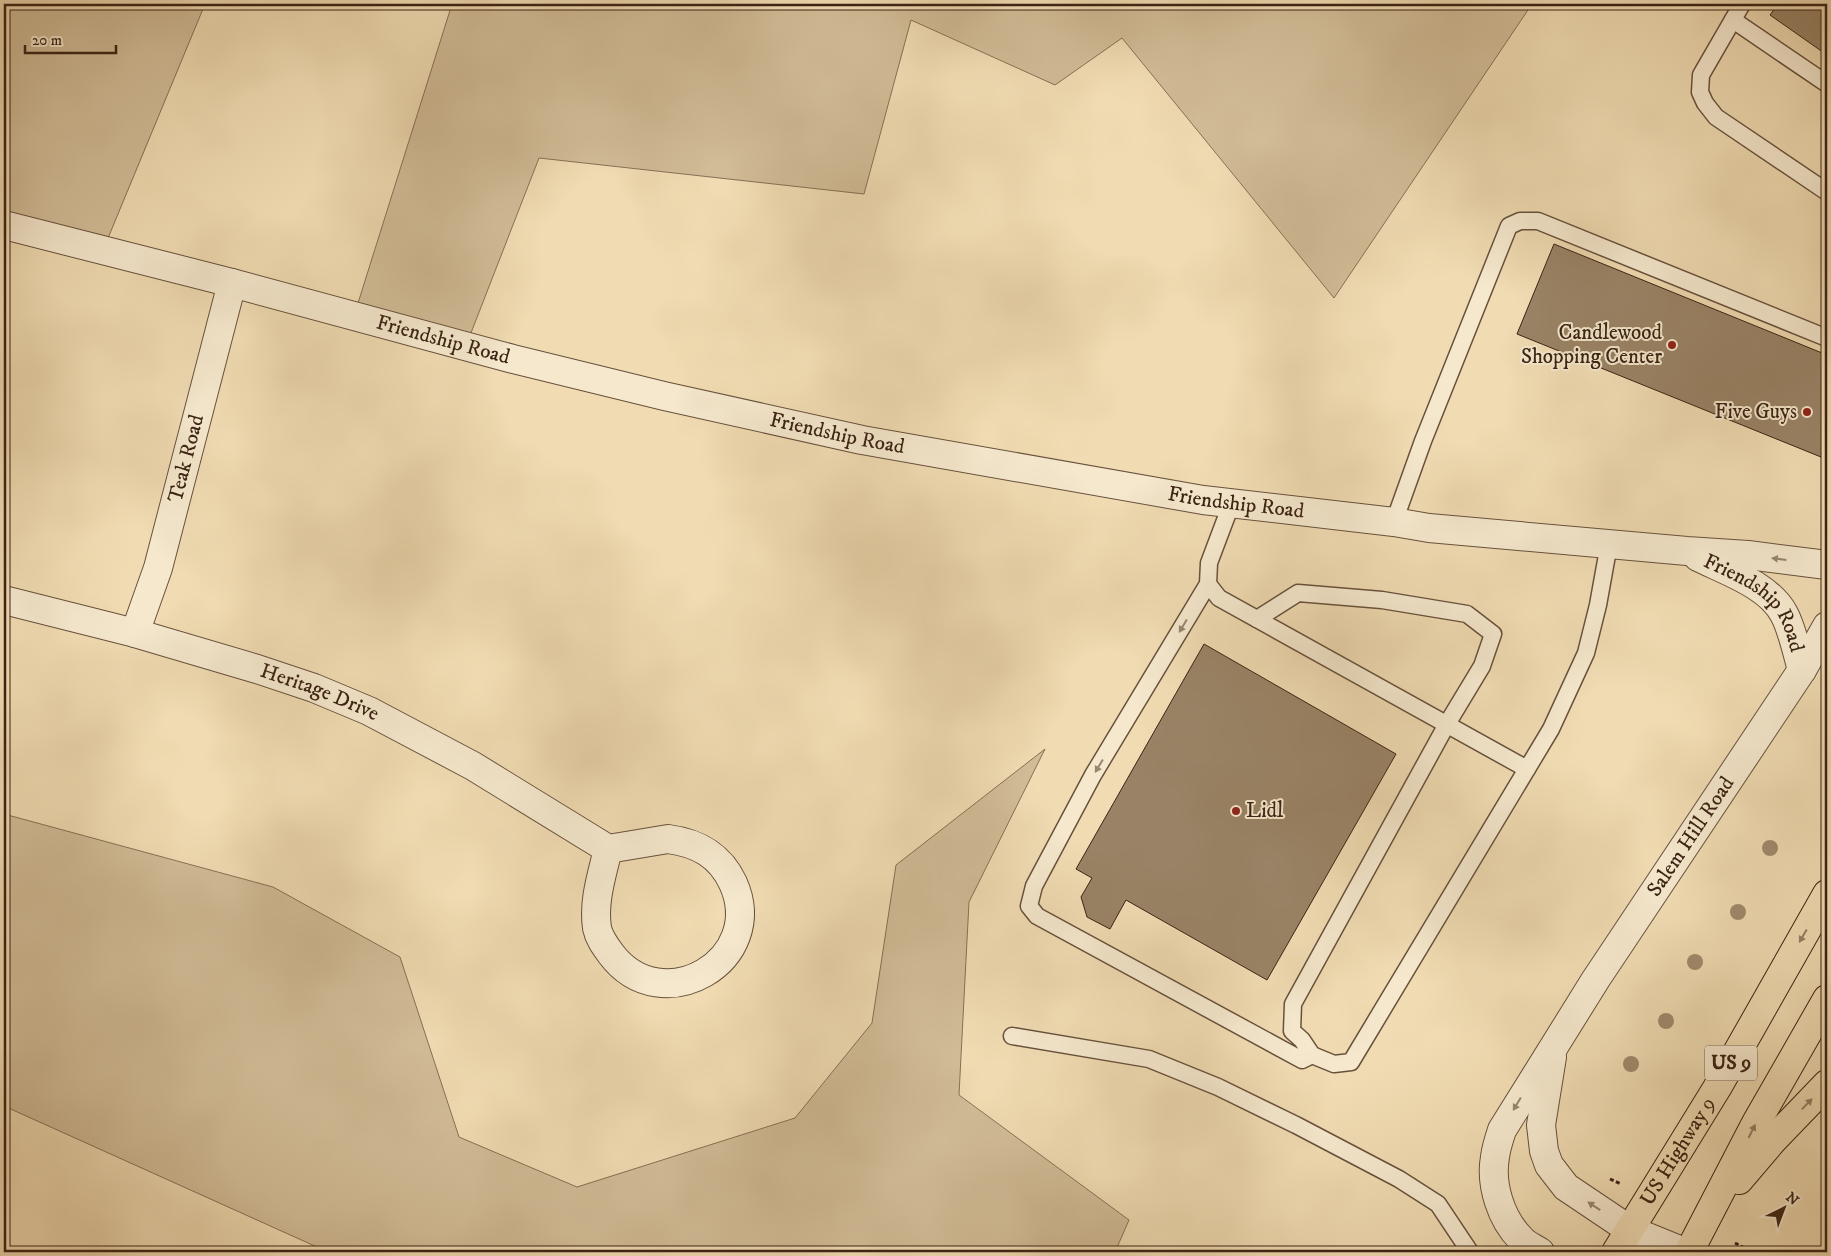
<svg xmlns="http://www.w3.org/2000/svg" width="1831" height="1256" font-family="'IM FELL DW Pica',serif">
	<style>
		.green { fill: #d1bc97; stroke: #867056 }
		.building { fill: #998366; stroke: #3b2314 }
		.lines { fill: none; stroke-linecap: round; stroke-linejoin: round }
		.service-casing { stroke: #68513c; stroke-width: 19 }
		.minor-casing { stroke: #68513c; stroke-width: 30 }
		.tertiary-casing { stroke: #68513c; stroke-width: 30 }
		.trunk-casing { stroke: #3b2314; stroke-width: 30 }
		.path { stroke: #3b2314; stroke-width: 3; stroke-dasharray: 4 2.5; stroke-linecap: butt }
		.service { stroke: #f5e8cd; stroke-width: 16 }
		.minor { stroke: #f5e8cd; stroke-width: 28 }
		.tertiary { stroke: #f5e8cd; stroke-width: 28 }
		.trunk { stroke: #f0dbb2; stroke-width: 28 }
		.tree { fill: #a18b6d }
		.oneway { fill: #988670 }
		.oneway2 { fill: #967f63 }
		.poi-dot { fill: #8f2418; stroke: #f5e8cd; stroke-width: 2 }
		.labels { text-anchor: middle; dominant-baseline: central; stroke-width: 4; stroke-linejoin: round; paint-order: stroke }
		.shield { fill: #f5e8cd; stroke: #735e4c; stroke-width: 1 }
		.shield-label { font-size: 20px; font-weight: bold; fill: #3b2314 }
		.poi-label { font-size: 21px; fill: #3b2314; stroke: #f5e8cd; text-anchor: end }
		.street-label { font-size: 21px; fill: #3b2314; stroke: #f5e8cd }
	</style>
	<rect width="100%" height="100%" fill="#f0dbb2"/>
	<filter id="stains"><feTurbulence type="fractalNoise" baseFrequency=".004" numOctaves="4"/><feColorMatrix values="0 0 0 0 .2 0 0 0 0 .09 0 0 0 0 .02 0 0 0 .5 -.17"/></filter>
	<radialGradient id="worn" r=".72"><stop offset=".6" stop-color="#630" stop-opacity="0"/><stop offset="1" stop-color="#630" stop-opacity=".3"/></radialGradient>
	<g class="green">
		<polygon points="4,4 205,4 101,255 4,230"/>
		<polygon points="452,4 1532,4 1334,298 1122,38 1055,85 911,20 864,194 539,158 462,356 353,319"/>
		<polygon points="1045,749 969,902 959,1095 1129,1220 1115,1252 328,1252 4,1106 4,814 273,887 400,957 459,1137 577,1187 795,1118 872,1023 896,865"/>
	</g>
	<g class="building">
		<polygon points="1778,4 1827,4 1827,55 1770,15"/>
		<polygon points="1554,244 1827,355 1827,440 1821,457 1517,334"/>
		<polygon points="1204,644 1396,754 1267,980 1126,900 1110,929 1087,917 1081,897 1092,878 1076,869"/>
	</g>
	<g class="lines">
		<defs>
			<g id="service">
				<polyline points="1742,4 1701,75 1700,92 1705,103 1716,117 1827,192"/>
				<polyline points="1733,20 1827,84"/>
				<polyline points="1232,502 1209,563 1208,584 1093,775 1034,886 1029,906 1037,916 1302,1060 1312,1055 1302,1040 1292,1031 1293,1004 1447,724 1482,666 1493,634 1467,614 1382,600 1298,593 1257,619"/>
				<polyline points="1394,522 1423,441 1509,226 1520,221 1538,221 1827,338"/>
				<polyline points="1208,584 1219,598 1527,769"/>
				<polyline points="1012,1036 1149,1059 1218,1087 1296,1125 1399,1179 1438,1204 1470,1252"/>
				<polyline points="1312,1055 1334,1064 1351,1062 1551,729 1586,653 1598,605 1609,544"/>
			</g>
			<g id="minor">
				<path id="s1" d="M 4,600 L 135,633 L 257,669 L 314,688 L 369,711 L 473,766 L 608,849"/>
				<path id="s2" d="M 135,633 L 158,568 L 232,283"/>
				<path d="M 668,839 C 698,843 720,855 733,883 C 768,960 662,1022 611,954 C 605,946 599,938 597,928 C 593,901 602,875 608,849 Z"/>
			</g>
			<g id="tertiary">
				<path id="s3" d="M 4,225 L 232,283 L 513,359 L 664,396 L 862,440 L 1203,500 L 1394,522 L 1429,528 L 1687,551 L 1748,555 L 1827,565"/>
				<path id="s4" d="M 1698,557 C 1726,571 1769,585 1784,614 C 1792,628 1797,653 1802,670"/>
				<polyline points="1552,1057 1541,1125 1544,1151 1549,1165 1566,1187 1630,1230 1684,1252"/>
				<path id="s5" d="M 1540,1252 C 1534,1248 1526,1245 1521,1239 C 1501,1219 1490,1185 1495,1157 C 1496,1148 1499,1139 1502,1130 L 1596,979 L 1802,670 L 1827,626"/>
			</g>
			<g id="trunk">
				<polyline points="1739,1180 1773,1140 1827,1084"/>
				<path id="s6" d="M 1616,1252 L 1717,1088 L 1827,894"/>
				<polyline points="1689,1252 1756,1123 1827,999"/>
			</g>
		</defs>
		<use href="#service" class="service-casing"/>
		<use href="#minor" class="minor-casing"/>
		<use href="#tertiary" class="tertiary-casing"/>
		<use href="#trunk" class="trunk-casing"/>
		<g class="path">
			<polyline points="1610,1179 1621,1184"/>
			<polyline points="1735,1243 1752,1252"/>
		</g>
		<use href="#service" class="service"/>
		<use href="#minor" class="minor"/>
		<use href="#tertiary" class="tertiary"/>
		<use href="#trunk" class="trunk"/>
	</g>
	<g class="tree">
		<circle cx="1770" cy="848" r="8"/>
		<circle cx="1738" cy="912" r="8"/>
		<circle cx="1695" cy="962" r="8"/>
		<circle cx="1666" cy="1021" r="8"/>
		<circle cx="1631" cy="1064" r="8"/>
	</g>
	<defs><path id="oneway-solid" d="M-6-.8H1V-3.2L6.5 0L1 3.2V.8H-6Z" transform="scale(1.25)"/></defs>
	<g class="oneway">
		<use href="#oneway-solid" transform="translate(1779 559) rotate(-173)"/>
		<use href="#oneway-solid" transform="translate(1183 626) rotate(121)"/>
		<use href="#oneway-solid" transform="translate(1099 766) rotate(121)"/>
		<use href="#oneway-solid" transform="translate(1517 1104) rotate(121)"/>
		<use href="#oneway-solid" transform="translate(1594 1206) rotate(-147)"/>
	</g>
	<g class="oneway2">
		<use href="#oneway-solid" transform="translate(1803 936) rotate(120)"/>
		<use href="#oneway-solid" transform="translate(1807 1104) rotate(-46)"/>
		<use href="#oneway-solid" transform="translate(1752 1131) rotate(-63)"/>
	</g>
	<g class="poi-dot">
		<circle cx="1672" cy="345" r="5"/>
		<circle cx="1807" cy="412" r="5"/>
		<circle cx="1236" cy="811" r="5"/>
	</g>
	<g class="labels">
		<rect class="shield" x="1705" y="1045.5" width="52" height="35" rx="4"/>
		<g class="shield-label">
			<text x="1731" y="1063">US 9</text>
		</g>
		<g class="poi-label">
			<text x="1662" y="333">Candlewood<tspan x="1662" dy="24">Shopping Center</tspan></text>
			<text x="1797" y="412">Five Guys</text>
			<text x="1246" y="811" text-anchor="start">Lidl</text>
		</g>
		<g class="street-label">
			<text stroke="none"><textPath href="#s3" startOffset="454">Friendship Road</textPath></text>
			<text stroke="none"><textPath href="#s3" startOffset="859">Friendship Road</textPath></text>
			<text stroke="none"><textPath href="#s2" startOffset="182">Teak Road</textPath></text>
			<text stroke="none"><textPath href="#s3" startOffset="1264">Friendship Road</textPath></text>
			<text stroke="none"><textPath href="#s4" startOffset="76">Friendship Road</textPath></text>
			<text stroke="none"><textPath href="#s1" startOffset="329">Heritage Drive</textPath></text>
			<text stroke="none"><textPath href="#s5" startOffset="489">Salem Hill Road</textPath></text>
			<text stroke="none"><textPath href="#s6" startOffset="118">US Highway 9</textPath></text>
		</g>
	</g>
	<rect width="1831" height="1256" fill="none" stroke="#f0dbb2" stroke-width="20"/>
	<rect x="5" y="5" width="1821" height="1246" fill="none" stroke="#3b2314" stroke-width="2.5"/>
	<rect x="10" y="10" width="1811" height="1236" fill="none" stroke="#3b2314"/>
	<g transform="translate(1784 1208) rotate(42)" stroke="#f5e8cd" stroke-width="4" paint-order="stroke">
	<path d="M0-4L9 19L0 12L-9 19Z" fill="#3b2314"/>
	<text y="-8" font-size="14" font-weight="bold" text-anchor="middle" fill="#3b2314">N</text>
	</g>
	<path d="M25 45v8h91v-8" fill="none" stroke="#3b2314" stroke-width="2.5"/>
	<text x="32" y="45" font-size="15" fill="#3b2314" stroke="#f5e8cd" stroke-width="4" paint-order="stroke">20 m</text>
	<rect width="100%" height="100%" filter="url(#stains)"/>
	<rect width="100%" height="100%" fill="url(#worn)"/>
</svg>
